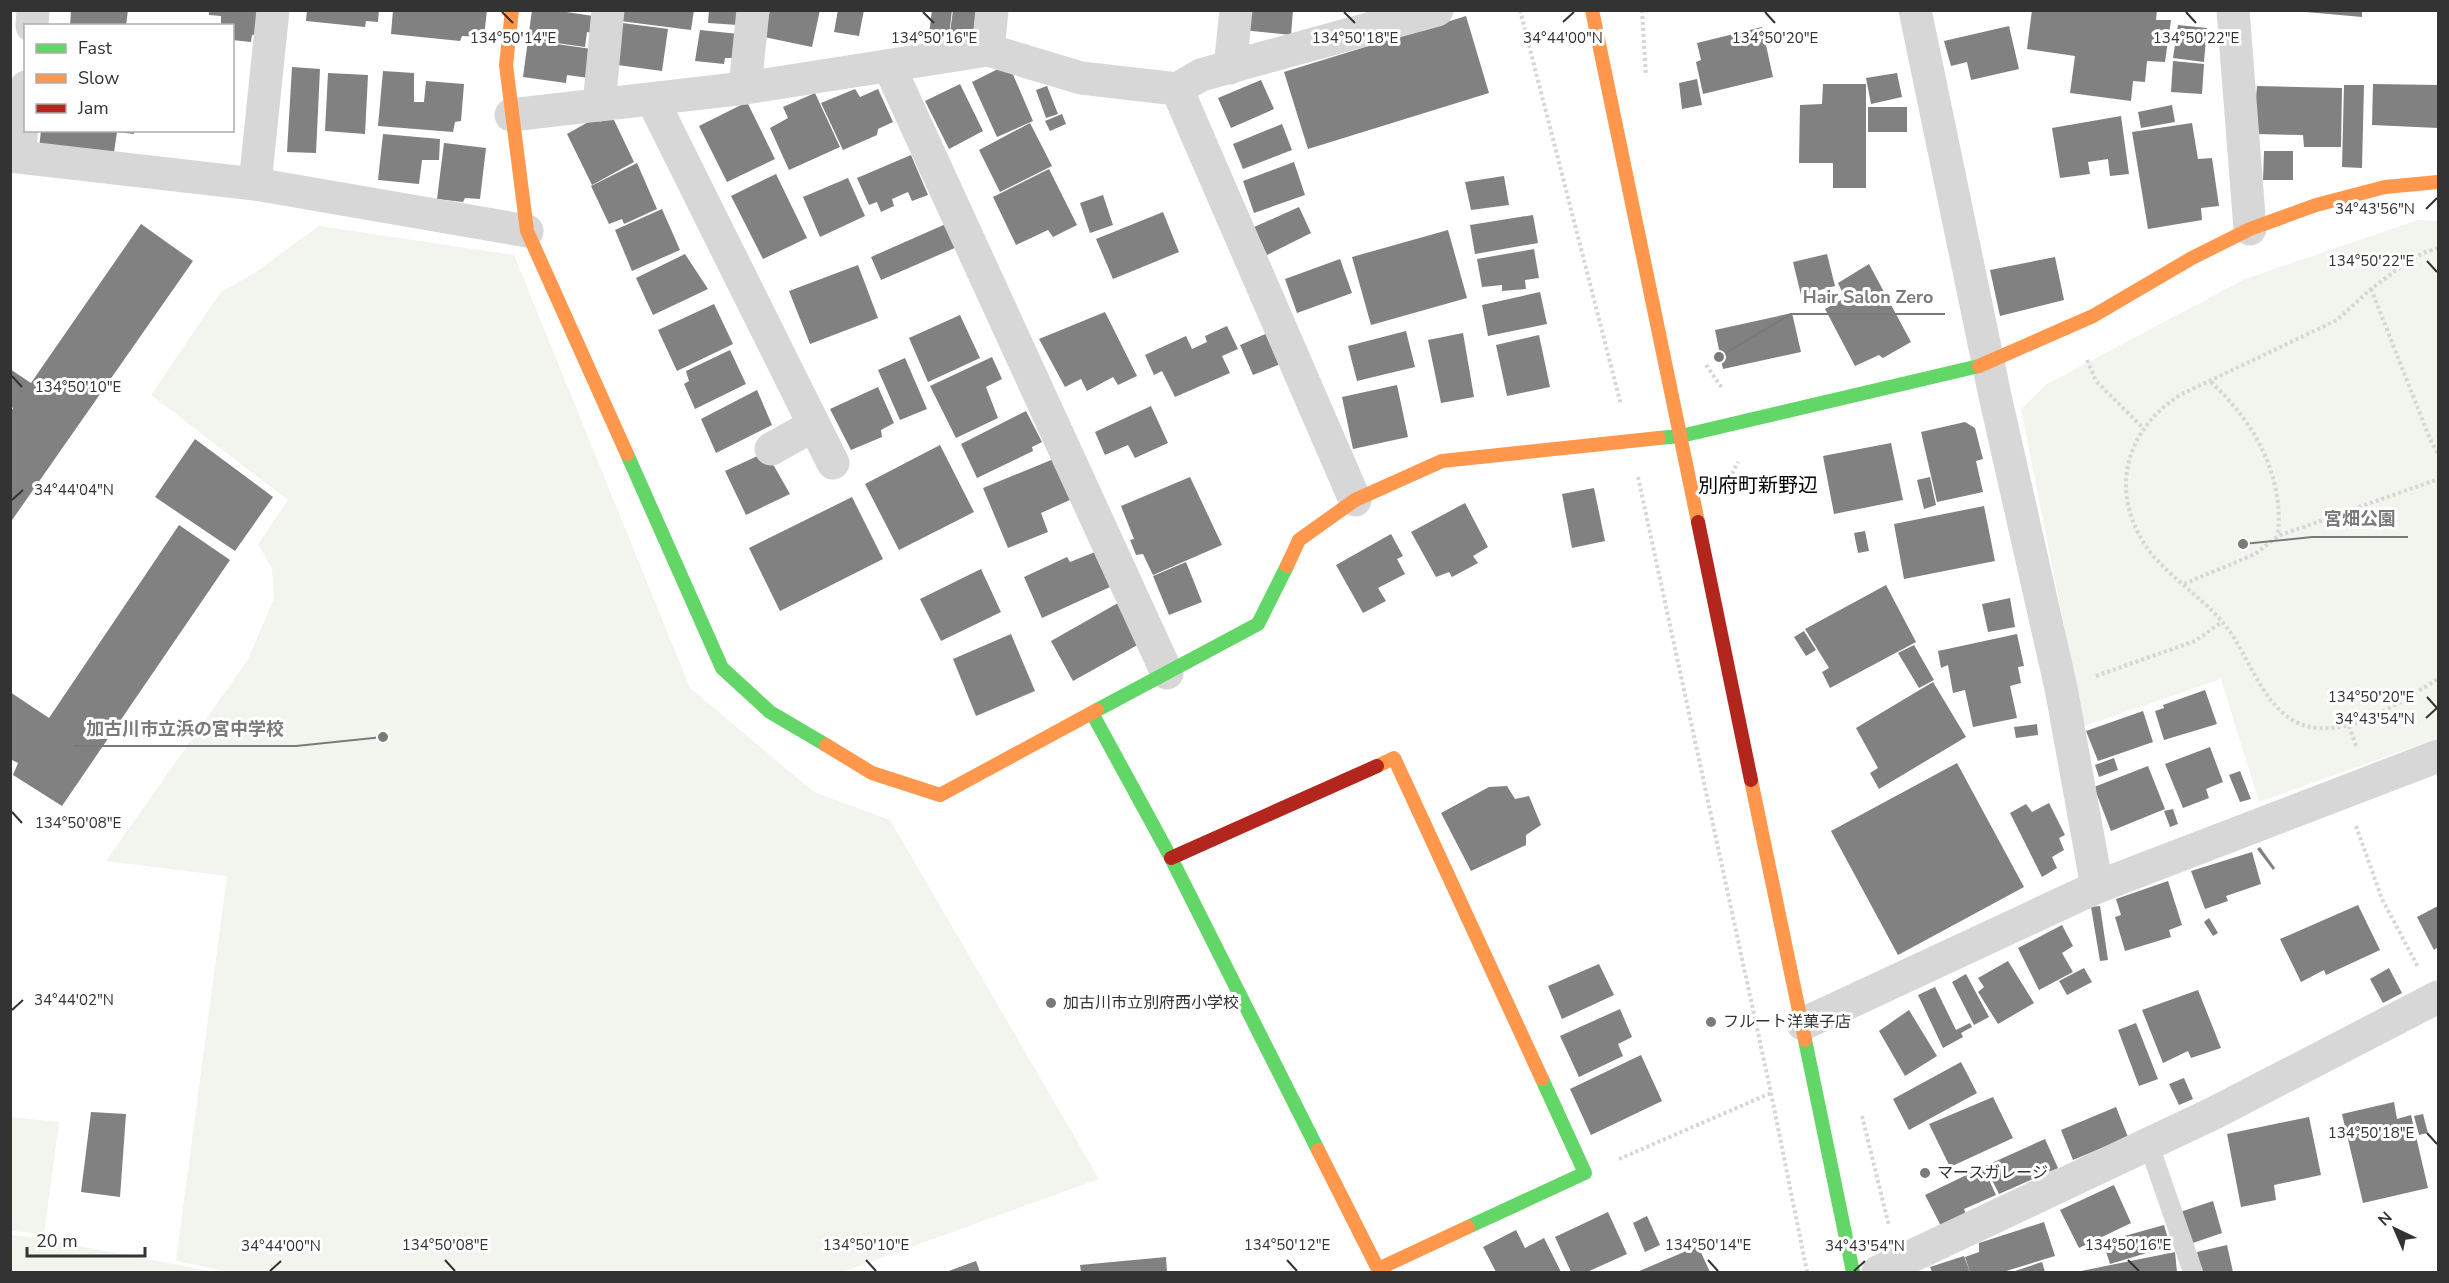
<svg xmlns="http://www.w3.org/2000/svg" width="2449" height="1283" font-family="'Nunito Sans','Noto Sans JP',sans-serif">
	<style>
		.green { fill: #f1f5ed }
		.building { fill: #818181 }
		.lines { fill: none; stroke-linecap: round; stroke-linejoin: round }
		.path { stroke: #d6d6d6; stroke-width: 4; stroke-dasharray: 3 3; stroke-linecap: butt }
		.lane { stroke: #d7d7d7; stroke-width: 20 }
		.street { stroke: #d7d7d7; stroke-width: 33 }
		.fast { stroke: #63d668; stroke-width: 14 }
		.slow { stroke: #ff974d; stroke-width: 14 }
		.jam { stroke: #b3261e; stroke-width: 14 }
		.ticks { fill: none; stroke: #333; stroke-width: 2 }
		.poi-dot { fill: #7a7a7a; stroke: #fff; stroke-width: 2 }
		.labels { text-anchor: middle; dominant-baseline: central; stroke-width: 6; stroke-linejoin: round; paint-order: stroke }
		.poi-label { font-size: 16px; fill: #333; stroke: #fff; text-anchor: start }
		.quarter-label { font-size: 20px; fill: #000; stroke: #fff }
		.ticks-label { font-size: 15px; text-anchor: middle; fill: #333; stroke: #fff; stroke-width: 6; stroke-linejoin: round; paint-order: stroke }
		.leader { fill: none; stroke: #7a7a7a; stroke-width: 2 }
		.callout-dot { fill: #7a7a7a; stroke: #fff; stroke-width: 2 }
		.callout-label { font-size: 18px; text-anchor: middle; font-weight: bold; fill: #7a7a7a; stroke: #fff; stroke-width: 6; stroke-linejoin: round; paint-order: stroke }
	</style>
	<rect width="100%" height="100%" fill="#fff"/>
	<g class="green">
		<polygon points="2418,220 2438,221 2438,738 2259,802 2221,679 2084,726 2021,409 2047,384 2245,279"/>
		<polygon points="319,226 514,255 690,688 814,792 890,820 1099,1179 842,1272 230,1272 176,1261 227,876 106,861 247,661 274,599 272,568 258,544 288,500 151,395 220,293 254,273"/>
		<polygon points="10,1117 59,1122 44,1234 11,1231"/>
		<polygon points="11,1235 32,1237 215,1272 11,1272"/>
	</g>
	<g class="building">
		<polygon points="71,10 128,10 126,26 70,26"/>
		<polygon points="209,10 262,10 259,34 252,35 251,42 232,40 232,26 221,26 221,16 209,15"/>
		<polygon points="307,10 379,10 378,22 366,21 365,27 306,21"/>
		<polygon points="393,10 487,10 484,37 462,36 460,41 391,34"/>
		<polygon points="532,10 553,10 600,17 597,34 587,32 585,47 528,39"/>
		<polygon points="621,10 694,10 691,30 620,21"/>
		<polygon points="709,10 740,10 738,25 708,23"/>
		<polygon points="770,10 820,10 812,47 764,37"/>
		<polygon points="838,10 864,10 859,36 834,32"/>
		<polygon points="932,10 952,10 949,36 929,34"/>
		<polygon points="953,10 976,10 973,35 950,33"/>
		<polygon points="1244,10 1293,10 1291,35 1242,30"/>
		<polygon points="2032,10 2157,10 2156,20 2171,20 2165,62 2147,61 2145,82 2133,81 2131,101 2070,93 2075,56 2027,49"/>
		<polygon points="2306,10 2362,10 2362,17 2306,12"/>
		<polygon points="1466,16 1489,93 1308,149 1284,72"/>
		<polygon points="615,22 668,29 662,71 610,64"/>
		<polygon points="2178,25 2207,28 2204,62 2173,58"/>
		<polygon points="2009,26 2019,69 1971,80 1967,62 1951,66 1944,41"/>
		<polygon points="1762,27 1773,77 1703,94 1696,62 1701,60 1697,43"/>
		<polygon points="700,30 739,34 737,58 725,58 724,64 695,61"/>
		<polygon points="528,40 592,49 589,78 567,75 566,83 523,77"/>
		<polygon points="2173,61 2204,64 2202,94 2171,92"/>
		<polygon points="292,67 320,69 316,153 287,152"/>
		<polygon points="998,69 1011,70 1033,121 997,137 972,82"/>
		<polygon points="383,71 414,73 414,102 424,102 426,81 464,84 461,121 455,122 453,132 378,126"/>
		<polygon points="328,73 368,75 365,134 325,131"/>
		<polygon points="1897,73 1902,97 1871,104 1866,78"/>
		<polygon points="1697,79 1702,105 1682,109 1679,83"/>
		<polygon points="1261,80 1274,109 1231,128 1218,98"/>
		<polygon points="960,84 983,131 949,149 925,101"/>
		<polygon points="1823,84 1866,84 1866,188 1833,188 1833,163 1799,163 1800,105 1822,104"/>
		<polygon points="2373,84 2438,85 2438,128 2372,125"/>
		<polygon points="2344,85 2364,85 2362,168 2342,167"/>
		<polygon points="1047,86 1058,114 1046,118 1036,90"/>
		<polygon points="2257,86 2342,88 2341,147 2304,147 2303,135 2253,134"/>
		<polygon points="855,89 860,97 878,89 893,122 878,129 877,135 843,150 821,103"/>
		<polygon points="815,93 840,147 789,170 770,128 788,118 783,107"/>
		<polygon points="747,102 775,159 727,182 699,126"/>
		<polygon points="2172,105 2175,122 2141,128 2138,112"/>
		<rect x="1868" y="107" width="39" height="25"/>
		<polygon points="1062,114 1066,124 1050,131 1045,121"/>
		<polygon points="2121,116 2129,174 2110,176 2108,159 2088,162 2090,174 2060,178 2052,128"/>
		<polygon points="614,120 634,162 592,185 567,134 590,121"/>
		<polygon points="1030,123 1052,166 1000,192 979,150"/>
		<polygon points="2192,123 2198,159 2212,158 2219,206 2201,208 2202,220 2148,229 2132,132"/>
		<polygon points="1282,124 1292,150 1243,169 1233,144"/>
		<polygon points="41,130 134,130 134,134 117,132 113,159 39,149"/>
		<polygon points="383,134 440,139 439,160 422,160 419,184 378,180"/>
		<polygon points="444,143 486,148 480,199 465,198 463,202 437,199"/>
		<polygon points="2264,151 2293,151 2293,180 2263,180"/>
		<polygon points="911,155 928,195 912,201 908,192 892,199 894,206 881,212 877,202 869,205 857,178"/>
		<polygon points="1294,162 1305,195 1254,213 1243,181"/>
		<polygon points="637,163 657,209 624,224 622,219 609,224 591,186"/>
		<polygon points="1049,169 1077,225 1053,237 1048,230 1016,245 993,197"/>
		<polygon points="776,174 807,238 763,259 731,196"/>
		<polygon points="1504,176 1509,205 1471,210 1465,182"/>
		<polygon points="848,178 865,216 820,237 803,197"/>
		<polygon points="1103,195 1113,225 1090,233 1080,203"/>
		<polygon points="1299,207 1311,233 1267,255 1254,227"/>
		<polygon points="662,209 680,250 632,271 615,230"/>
		<polygon points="1163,212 1179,252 1113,279 1096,239"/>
		<polygon points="1533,215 1538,243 1475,254 1470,225"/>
		<polygon points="948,223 957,247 881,280 871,257"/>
		<polygon points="141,224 193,261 10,523 10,413 13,408 10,406 10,369 31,383"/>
		<polygon points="1448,230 1467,298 1371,325 1352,257"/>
		<polygon points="1534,249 1539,278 1525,280 1526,289 1502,291 1502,285 1482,287 1477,259"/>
		<polygon points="685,254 708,289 653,315 636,278"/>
		<polygon points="1827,254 1835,286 1801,295 1793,262"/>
		<polygon points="2055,257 2064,300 2000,316 1990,270"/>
		<polygon points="1340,259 1352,293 1297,313 1285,279"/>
		<polygon points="1869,264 1911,342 1883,358 1879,355 1855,366 1825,309 1845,298 1838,283"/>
		<polygon points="858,265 878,318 810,344 789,291"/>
		<polygon points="1540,292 1547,324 1488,336 1482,305"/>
		<polygon points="714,304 733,344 677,371 658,330"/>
		<polygon points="1105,312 1137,376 1118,385 1113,377 1087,391 1081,379 1065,387 1039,339"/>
		<polygon points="1792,313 1801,352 1723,369 1715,330"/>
		<polygon points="960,315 980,358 928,382 909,338"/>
		<polygon points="1227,326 1238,349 1222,356 1230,373 1175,397 1162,371 1154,375 1145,355 1186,336 1192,349 1207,342 1205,336"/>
		<polygon points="1406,331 1415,367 1357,381 1348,346"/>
		<polygon points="1270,332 1283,363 1253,375 1240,345"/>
		<polygon points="1463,333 1474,397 1441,403 1428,340"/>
		<polygon points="1539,335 1550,387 1507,396 1496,345"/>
		<polygon points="730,350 746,384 695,409 684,384 689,381 686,371"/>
		<polygon points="992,357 1002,379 986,387 998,418 956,438 930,386"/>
		<polygon points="905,358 927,409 900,420 878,370"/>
		<polygon points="1397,385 1408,437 1353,449 1342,397"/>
		<polygon points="878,387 894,423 881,430 882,437 851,450 830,409"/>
		<polygon points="757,390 772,425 716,453 701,419"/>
		<polygon points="1151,406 1168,443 1135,458 1128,445 1105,455 1095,432"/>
		<polygon points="1026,411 1042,442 1032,447 1033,451 977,478 961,444"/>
		<polygon points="1965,422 1975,428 1983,459 1976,461 1983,492 1937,502 1921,432"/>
		<polygon points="195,439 273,497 235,551 155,497"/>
		<polygon points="1891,443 1903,500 1834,514 1823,456"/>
		<polygon points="940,445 974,512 899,550 865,484"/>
		<polygon points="766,452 790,494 746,515 725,471"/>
		<polygon points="1056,458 1072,499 1041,513 1048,532 1008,548 983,488"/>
		<polygon points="1190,477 1222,545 1153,575 1143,554 1136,555 1130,540 1134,539 1121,506"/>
		<polygon points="1930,477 1936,505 1924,509 1917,480"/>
		<polygon points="1594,488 1605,541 1572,548 1562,494"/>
		<polygon points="852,497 883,559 780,611 749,548"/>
		<polygon points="1465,503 1488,547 1473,556 1478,563 1452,577 1449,572 1436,577 1411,532"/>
		<polygon points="1984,506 1995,561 1904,579 1894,524"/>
		<polygon points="179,525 230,560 62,806 13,775 18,763 10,759 10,692 49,718"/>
		<polygon points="1865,531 1869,551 1858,553 1854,533"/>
		<polygon points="1391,534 1403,556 1397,559 1405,574 1378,588 1386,601 1363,613 1336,565"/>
		<polygon points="1095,552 1110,587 1042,618 1024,577 1067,557 1070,562"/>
		<polygon points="1186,562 1202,602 1169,615 1153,576"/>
		<polygon points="981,569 1001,612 941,641 920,599"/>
		<polygon points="1886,585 1916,642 1830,688 1822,672 1829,668 1805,629"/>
		<polygon points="2010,598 2015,627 1988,632 1982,604"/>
		<polygon points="1118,603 1141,643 1073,681 1051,641"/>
		<polygon points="1804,631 1816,650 1806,656 1794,637"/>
		<polygon points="1011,634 1035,691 976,716 953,659"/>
		<polygon points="2017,634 2024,666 2018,667 2021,683 2010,686 2017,718 1973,727 1965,690 1953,693 1948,665 1941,668 1938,651"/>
		<polygon points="1914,645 1934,680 1919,688 1898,653"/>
		<polygon points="1933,682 1966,737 1879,789 1870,773 1878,768 1856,728"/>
		<polygon points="2205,690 2217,724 2164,740 2155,711 2164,708 2163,705"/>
		<polygon points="2143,711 2153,742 2098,761 2086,731"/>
		<polygon points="2037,724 2038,735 2016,738 2014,727"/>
		<polygon points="2210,747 2223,782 2206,789 2209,798 2183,808 2165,764"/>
		<polygon points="2114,758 2118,770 2099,777 2095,765"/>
		<polygon points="1957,763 2024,887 1898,955 1831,831"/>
		<polygon points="2148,766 2165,809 2111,831 2094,787"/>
		<polygon points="2240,771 2251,799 2240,802 2229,775"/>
		<polygon points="1507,786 1515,799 1529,796 1541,825 1526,835 1526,845 1471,871 1441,813 1489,787"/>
		<polygon points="2049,803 2065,835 2059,838 2064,850 2052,857 2057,868 2042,877 2010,813 2026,804 2032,812"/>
		<polygon points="2173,809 2178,824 2170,827 2164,811"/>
		<polygon points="2260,847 2275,868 2273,870 2257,849"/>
		<polygon points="2252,852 2261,884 2226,896 2228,901 2205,909 2191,871"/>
		<polygon points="2168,881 2182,925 2169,930 2171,937 2125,951 2115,917 2121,915 2116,899"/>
		<polygon points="2358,905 2380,950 2326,975 2324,970 2301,982 2280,939"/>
		<polygon points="2100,906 2108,960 2100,961 2091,907"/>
		<polygon points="2438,906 2438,947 2434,950 2417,917"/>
		<polygon points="2209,918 2218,933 2213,936 2204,922"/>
		<polygon points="2062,925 2073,946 2062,953 2073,972 2039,990 2018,948"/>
		<polygon points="2008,961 2034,1003 1998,1024 1978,992 1984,987 1978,978"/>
		<polygon points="1599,964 1614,995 1562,1019 1548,986"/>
		<polygon points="2084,968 2092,982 2067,995 2059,981"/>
		<polygon points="2389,968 2402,993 2383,1003 2370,979"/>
		<polygon points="1966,974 1989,1017 1974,1025 1952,982"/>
		<polygon points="1935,987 1956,1030 1970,1023 1972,1027 1961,1033 1963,1037 1943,1048 1918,995"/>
		<polygon points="2198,990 2221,1048 2191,1058 2188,1051 2163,1063 2142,1010"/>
		<polygon points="1620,1009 1632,1037 1618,1044 1623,1056 1579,1077 1560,1036"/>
		<polygon points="1909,1010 1937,1056 1905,1076 1879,1031"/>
		<polygon points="2136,1023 2158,1079 2139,1086 2118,1030"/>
		<polygon points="1641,1055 1662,1101 1591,1135 1570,1089"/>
		<polygon points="1961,1062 1977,1093 1909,1130 1893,1099"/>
		<polygon points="2184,1078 2193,1099 2179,1105 2169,1084"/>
		<polygon points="1993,1097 2013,1138 1950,1167 1929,1124"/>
		<polygon points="2394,1102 2397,1119 2411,1115 2428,1188 2363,1203 2342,1114"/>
		<polygon points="2116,1107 2128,1137 2073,1160 2061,1130"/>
		<polygon points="91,1112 126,1114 120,1197 81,1192"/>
		<polygon points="2423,1114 2428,1133 2419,1135 2414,1116"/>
		<polygon points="2309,1117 2321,1175 2274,1185 2276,1200 2241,1207 2227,1134"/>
		<polygon points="2045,1139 2058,1168 1999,1194 1985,1166"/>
		<polygon points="1983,1167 1996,1195 1964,1209 1966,1215 1941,1226 1925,1195"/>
		<polygon points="2114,1185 2131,1223 2079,1248 2060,1210"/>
		<polygon points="2213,1201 2222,1233 2187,1245 2177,1213"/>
		<polygon points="1608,1212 1627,1254 1587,1272 1571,1272 1555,1237"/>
		<polygon points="1647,1216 1660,1245 1645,1252 1633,1223"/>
		<polygon points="2044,1222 2055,1256 2003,1272 1970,1272 1965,1257 1979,1252 1979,1243"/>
		<polygon points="2164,1225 2170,1246 2110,1264 2103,1242"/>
		<polygon points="1516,1230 1525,1248 1544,1238 1561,1272 1496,1272 1483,1247"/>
		<polygon points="2227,1245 2233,1272 2202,1272 2197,1252"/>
		<polygon points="1698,1246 1710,1272 1637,1272"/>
		<polygon points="2175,1252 2177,1272 2081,1272 2081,1271"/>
		<polygon points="1964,1256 1970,1272 1932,1272 1930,1267"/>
		<polygon points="1166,1257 1167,1272 1081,1272 1080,1265"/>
		<polygon points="976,1261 980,1272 946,1272"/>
		<polygon points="2042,1262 2045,1272 2012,1272"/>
	</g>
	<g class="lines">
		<g class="path">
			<polyline points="1520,10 1621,405"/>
			<polyline points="1642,10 1646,76"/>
			<path d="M 2438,248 L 2423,253 L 2395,271 L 2371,289 L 2337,320 L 2180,395 C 2123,431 2108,496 2150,552 C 2172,579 2203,598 2225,625 C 2253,660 2266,724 2318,728 C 2362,731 2402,700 2438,679"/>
			<polyline points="2371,289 2430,439 2438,454"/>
			<polyline points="2087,360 2096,381 2143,428"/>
			<polyline points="1706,365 1722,388"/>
			<path d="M 2211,382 C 2255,423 2284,475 2278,536"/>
			<polyline points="1638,477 1771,1093 1807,1272"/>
			<polyline points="1729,479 1738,462"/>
			<polyline points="2184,584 2255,554 2278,536 2438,479"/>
			<polyline points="2096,676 2195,641 2222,622"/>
			<polyline points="2349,726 2357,748"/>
			<polyline points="2356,826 2382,899 2418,967"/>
			<polyline points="1862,1116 1889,1226"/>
			<polyline points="1619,1159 1771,1093"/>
		</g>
		<polyline class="lane" points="2149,1145 2193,1272"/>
		<g class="street">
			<polyline points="1915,10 1995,396 2061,688 2097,887"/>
			<polyline points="2233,10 2250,229"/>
			<polyline points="32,26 33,10"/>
			<polyline points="988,50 992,10"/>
			<polyline points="889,66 1167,673"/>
			<polyline points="1230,68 1236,10"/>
			<polyline points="745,88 753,10"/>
			<polyline points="1177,89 1355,500"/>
			<polyline points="652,99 833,463"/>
			<polyline points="599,105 608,10"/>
			<polyline points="511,115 745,88 988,50 1081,78 1177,89 1201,75 1437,10"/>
			<polyline points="10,156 255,184 527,231"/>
			<polyline points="19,156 26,87"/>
			<polyline points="255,184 273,10"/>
			<polyline points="771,449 814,425"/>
			<polyline points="1803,1024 2097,887 2438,756"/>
			<polyline points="1878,1272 2214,1113 2438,997"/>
		</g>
		<g class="fast">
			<polyline points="1659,438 1681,436 1979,366"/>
			<polyline points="627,454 722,668 770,712 826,745"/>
			<polyline points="1097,710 1258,624 1287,566"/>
			<polyline points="1092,713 1171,858 1318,1150"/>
			<polyline points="1805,1040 1853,1272"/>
			<polyline points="1468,1227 1585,1173 1542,1079"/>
		</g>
		<g class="slow">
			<polyline points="512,10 506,65 527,231 627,454"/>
			<polyline points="1592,10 1698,522"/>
			<polyline points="1979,366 2093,316 2192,258 2250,229 2316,205 2385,187 2438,182"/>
			<polyline points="1287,566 1299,540 1355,500 1442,461 1659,438"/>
			<polyline points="826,745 872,773 940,795 1097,710"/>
			<polyline points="1377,766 1394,758 1542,1079"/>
			<polyline points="1751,780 1805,1040"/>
			<polyline points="1318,1150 1378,1269 1468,1227"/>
		</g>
		<g class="jam">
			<polyline points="1698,522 1751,780"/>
			<polyline points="1171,858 1377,766"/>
		</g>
	</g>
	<path class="ticks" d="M 502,12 L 513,23M 923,12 L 934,23M 1344,12 L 1355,23M 1765,12 L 1775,23M 2186,12 L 2196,23M 1563,22 L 1574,12M 2426,209 L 2437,198M 2427,261 L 2437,272M 12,376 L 22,387M 12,500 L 23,490M 2427,697 L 2437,708M 2426,718 L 2437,708M 12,812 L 22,823M 12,1010 L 23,1000M 2427,1133 L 2437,1144M 445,1260 L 455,1271M 866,1260 L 876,1271M 1287,1260 L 1297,1271M 1708,1260 L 1718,1271M 2128,1260 L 2139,1271M 270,1271 L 281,1261M 1854,1271 L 1865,1261"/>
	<g class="poi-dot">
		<circle cx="1051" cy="1003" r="6"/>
		<circle cx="1711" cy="1022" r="6"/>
		<circle cx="1925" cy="1173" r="6"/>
	</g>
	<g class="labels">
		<g class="poi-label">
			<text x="1063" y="1003">加古川市立別府西小学校</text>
			<text x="1723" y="1022">フルート洋菓子店</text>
			<text x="1937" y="1173">マースガレージ</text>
		</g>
		<g class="quarter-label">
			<text x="1758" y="485">別府町新野辺</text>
		</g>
	</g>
	<g class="ticks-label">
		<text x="1563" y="43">34°44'00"N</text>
		<text x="1355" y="43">134°50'18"E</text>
		<text x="1775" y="43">134°50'20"E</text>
		<text x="2196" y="43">134°50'22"E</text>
		<text x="513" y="43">134°50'14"E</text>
		<text x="934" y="43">134°50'16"E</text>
		<text x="2375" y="214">34°43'56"N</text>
		<text x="2371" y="266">134°50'22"E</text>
		<text x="78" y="392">134°50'10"E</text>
		<text x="74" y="495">34°44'04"N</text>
		<text x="2371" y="702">134°50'20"E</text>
		<text x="2375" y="724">34°43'54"N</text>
		<text x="78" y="828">134°50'08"E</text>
		<text x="74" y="1005">34°44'02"N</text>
		<text x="2371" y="1138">134°50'18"E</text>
		<text x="445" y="1250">134°50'08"E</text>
		<text x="866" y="1250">134°50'10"E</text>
		<text x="1287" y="1250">134°50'12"E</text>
		<text x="1708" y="1250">134°50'14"E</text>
		<text x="2128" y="1250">134°50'16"E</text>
		<text x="281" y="1251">34°44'00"N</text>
		<text x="1865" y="1251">34°43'54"N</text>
	</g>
	<path class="leader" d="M1719 357L1791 314H1945M2243 544L2312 537H2408M383 737L296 746H74"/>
	<g class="callout-dot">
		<circle cx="1719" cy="357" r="6"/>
		<circle cx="2243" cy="544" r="6"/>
		<circle cx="383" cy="737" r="6"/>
	</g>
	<g class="callout-label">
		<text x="1868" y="303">Hair Salon Zero</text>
		<text x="2360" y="525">宮畑公園</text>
		<text x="185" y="735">加古川市立浜の宮中学校</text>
	</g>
	<rect width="2449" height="1283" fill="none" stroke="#333333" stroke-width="24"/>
	<rect x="24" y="24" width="210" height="108" fill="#ffffff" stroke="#adadad" stroke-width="1.5"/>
	<rect x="36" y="44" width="30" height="9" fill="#63d668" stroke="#adadad" stroke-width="1.5"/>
	<text x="78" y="54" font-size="18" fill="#333333">Fast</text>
	<rect x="36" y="74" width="30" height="9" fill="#ff974d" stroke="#adadad" stroke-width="1.5"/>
	<text x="78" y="84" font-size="18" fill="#333333">Slow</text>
	<rect x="36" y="104" width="30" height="9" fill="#b3261e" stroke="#adadad" stroke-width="1.5"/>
	<text x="78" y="114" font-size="18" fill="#333333">Jam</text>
	<g transform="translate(2395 1229) rotate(316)" stroke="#ffffff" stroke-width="4.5" paint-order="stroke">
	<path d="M0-4.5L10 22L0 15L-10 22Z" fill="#333333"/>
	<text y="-9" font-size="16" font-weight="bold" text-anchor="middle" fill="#333333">N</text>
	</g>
	<path d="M27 1247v9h118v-9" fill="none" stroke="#333333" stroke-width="3"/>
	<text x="36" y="1247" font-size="18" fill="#333333" stroke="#ffffff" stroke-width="4.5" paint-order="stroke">20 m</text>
</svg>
